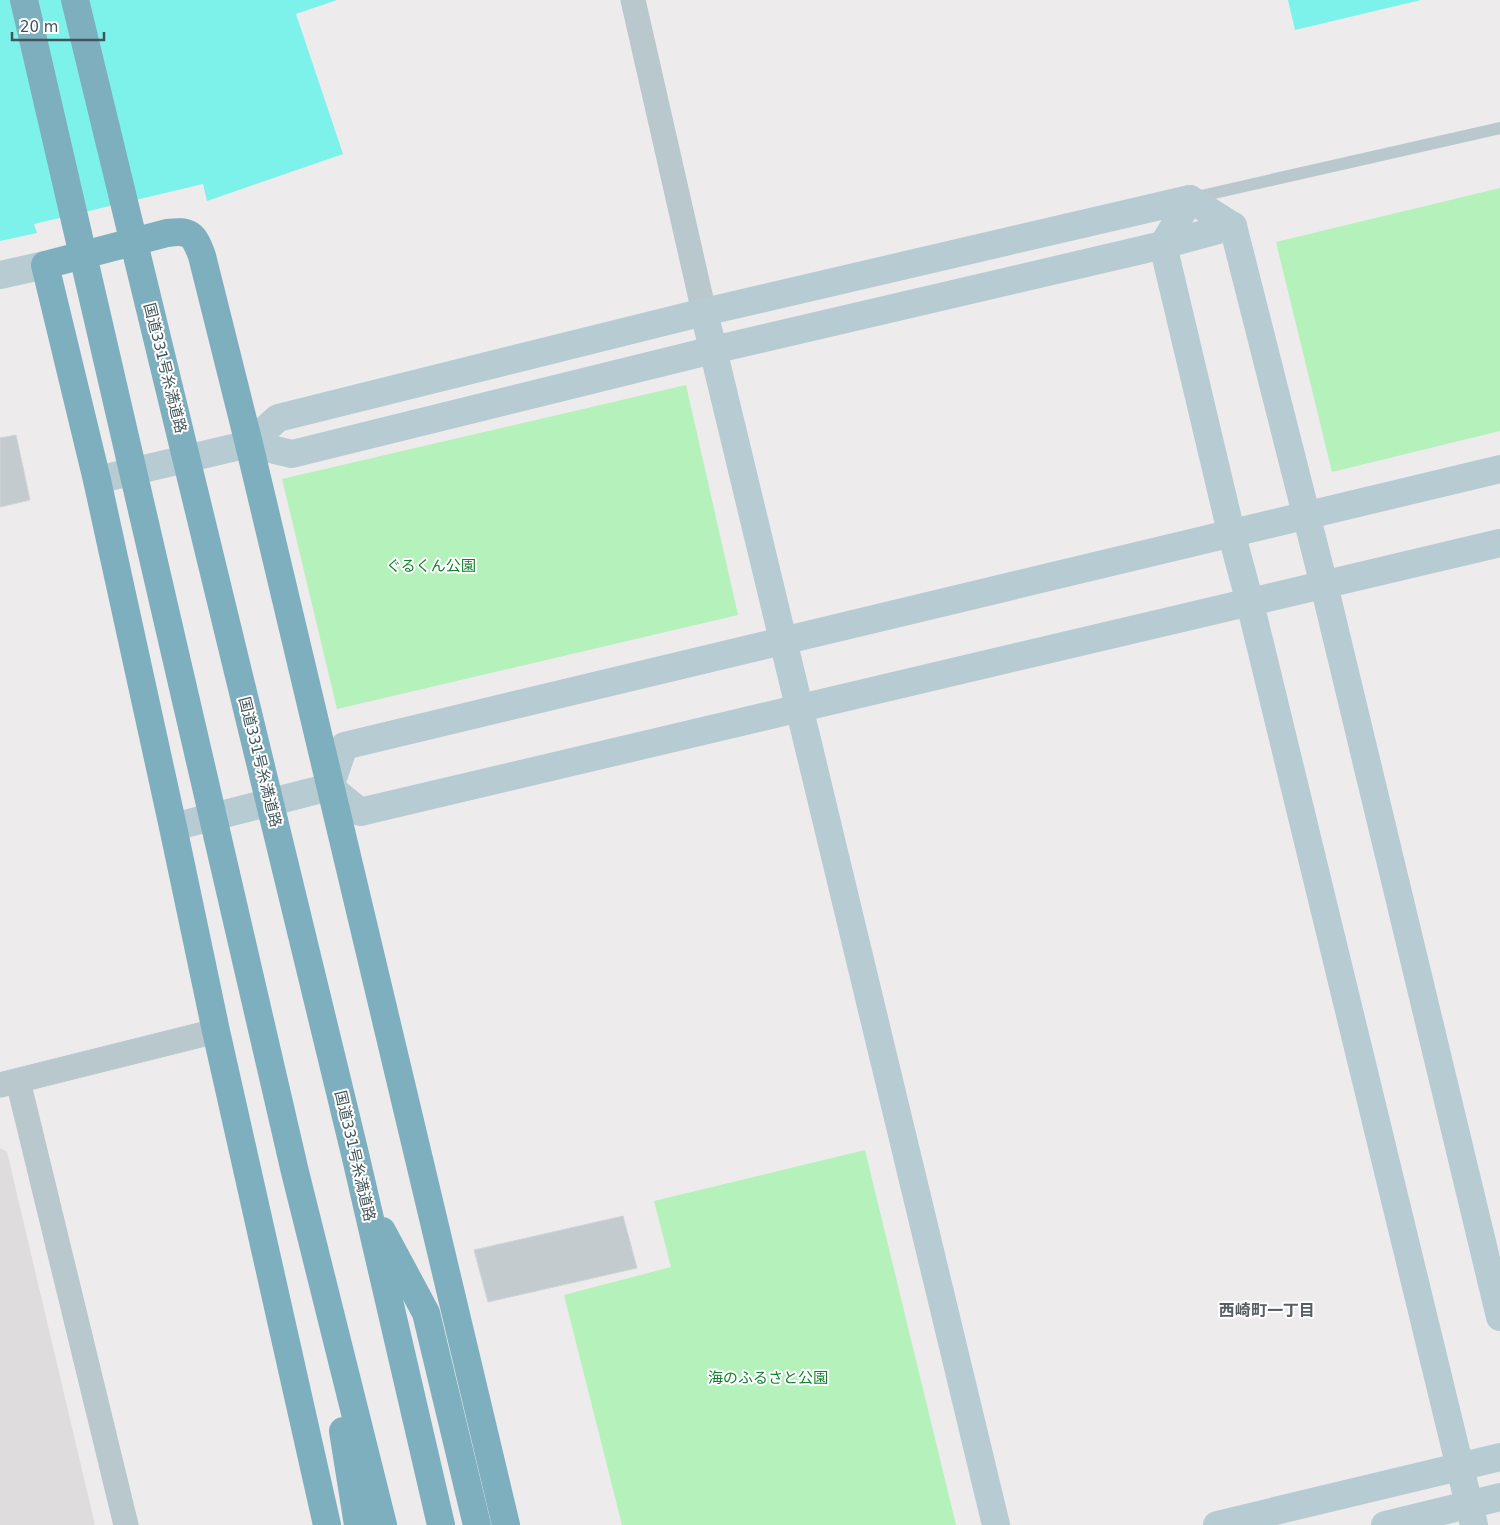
<svg xmlns="http://www.w3.org/2000/svg" width="1500" height="1525" font-family="'DejaVu Sans','Noto Sans JP',sans-serif">
	<style>
		.education { fill: #dfdcde }
		.green { fill: #b4f1bb }
		.water { fill: #7df2eb }
		.building { fill: #c4cbcf; stroke: #ced4d8 }
		.lines { fill: none; stroke-linecap: round; stroke-linejoin: round }
		.lane { stroke: #b8c8cc; stroke-width: 12 }
		.street { stroke: #b8c8cc; stroke-width: 25 }
		.secondary { stroke: #b7cbd2; stroke-width: 28 }
		.highway { stroke: #7eafbf; stroke-width: 28 }
		.labels { text-anchor: middle; dominant-baseline: central; stroke-width: 4; stroke-linejoin: round; paint-order: stroke }
		.street-label { font-size: 15px; fill: #42555a; stroke: #fff }
		.park-label { font-size: 15px; fill: #0f7f2a; stroke: #fff }
		.neighbourhood-label { font-size: 16px; font-weight: bold; fill: #575e61; stroke: #fff }
	</style>
	<rect width="100%" height="100%" fill="#eeebec"/>
	<polygon class="education" points="0,1148 7,1152 95,1525 0,1525"/>
	<g class="green">
		<polygon points="1500,188 1500,431 1332,472 1276,242"/>
		<polygon points="686,385 738,615 337,709 282,479"/>
		<polygon points="865,1150 956,1525 622,1525 564,1295 671,1267 654,1201"/>
	</g>
	<g class="water">
		<polygon points="0,0 337,0 296,14 343,154 207,201 203,184 34,224 37,233 0,241"/>
		<polygon points="1288,0 1421,0 1295,30"/>
	</g>
	<g class="building">
		<polygon points="16,435 30,500 0,507 0,438"/>
		<polygon points="623,1216 637,1268 488,1302 474,1250"/>
	</g>
	<g class="lines">
		<polyline class="lane" points="1192,198 1500,128"/>
		<g class="street">
			<polyline points="633,0 704,312"/>
			<polyline points="18,1081 126,1525"/>
			<polyline points="0,1085 216,1031"/>
		</g>
		<g class="secondary">
			<polyline points="1190,199 1163,245 1231,532 1250,603 1474,1525"/>
			<polyline points="0,275 45,265"/>
			<polyline points="704,312 996,1525"/>
			<polyline points="249,444 278,418 704,312 1190,199 1233,226 1324,585 1500,1317"/>
			<polyline points="97,480 249,444 292,454 713,350 1163,245 1233,226"/>
			<polyline points="330,787 344,746 1500,469"/>
			<polyline points="330,787 360,812 1500,543"/>
			<polyline points="173,827 330,787"/>
			<polyline points="1217,1525 1500,1457"/>
			<polyline points="1385,1525 1500,1497"/>
		</g>
		<g class="highway">
			<polyline points="24,0 295,1172 383,1525"/>
			<polyline points="75,0 355,1154 441,1525"/>
			<polyline points="382,1231 426,1313 477,1525"/>
			<polyline points="343,1431 358,1525"/>
			<path d="M 327,1525 L 216,1031 L 173,827 L 97,480 L 45,265 L 167,233 C 190,230 194,234 202,256 L 249,444 L 506,1525"/>
		</g>
	</g>
	<g class="labels">
		<g class="street-label">
			<text transform="translate(165 368) rotate(76)">国道331号糸満道路</text>
			<text transform="translate(260 762) rotate(76)">国道331号糸満道路</text>
			<text transform="translate(355 1156) rotate(77)">国道331号糸満道路</text>
		</g>
		<g class="park-label">
			<text x="431" y="566">ぐるくん公園</text>
			<text x="768" y="1378">海のふるさと公園</text>
		</g>
		<g class="neighbourhood-label">
			<text x="1267" y="1310">西崎町一丁目</text>
		</g>
	</g>
	<path d="M12 32v8h92v-8" fill="none" stroke="#42555a" stroke-width="2.5"/>
	<text x="20" y="32" font-size="15" fill="#42555a" stroke="#ffffff" stroke-width="4" paint-order="stroke">20 m</text>
</svg>
